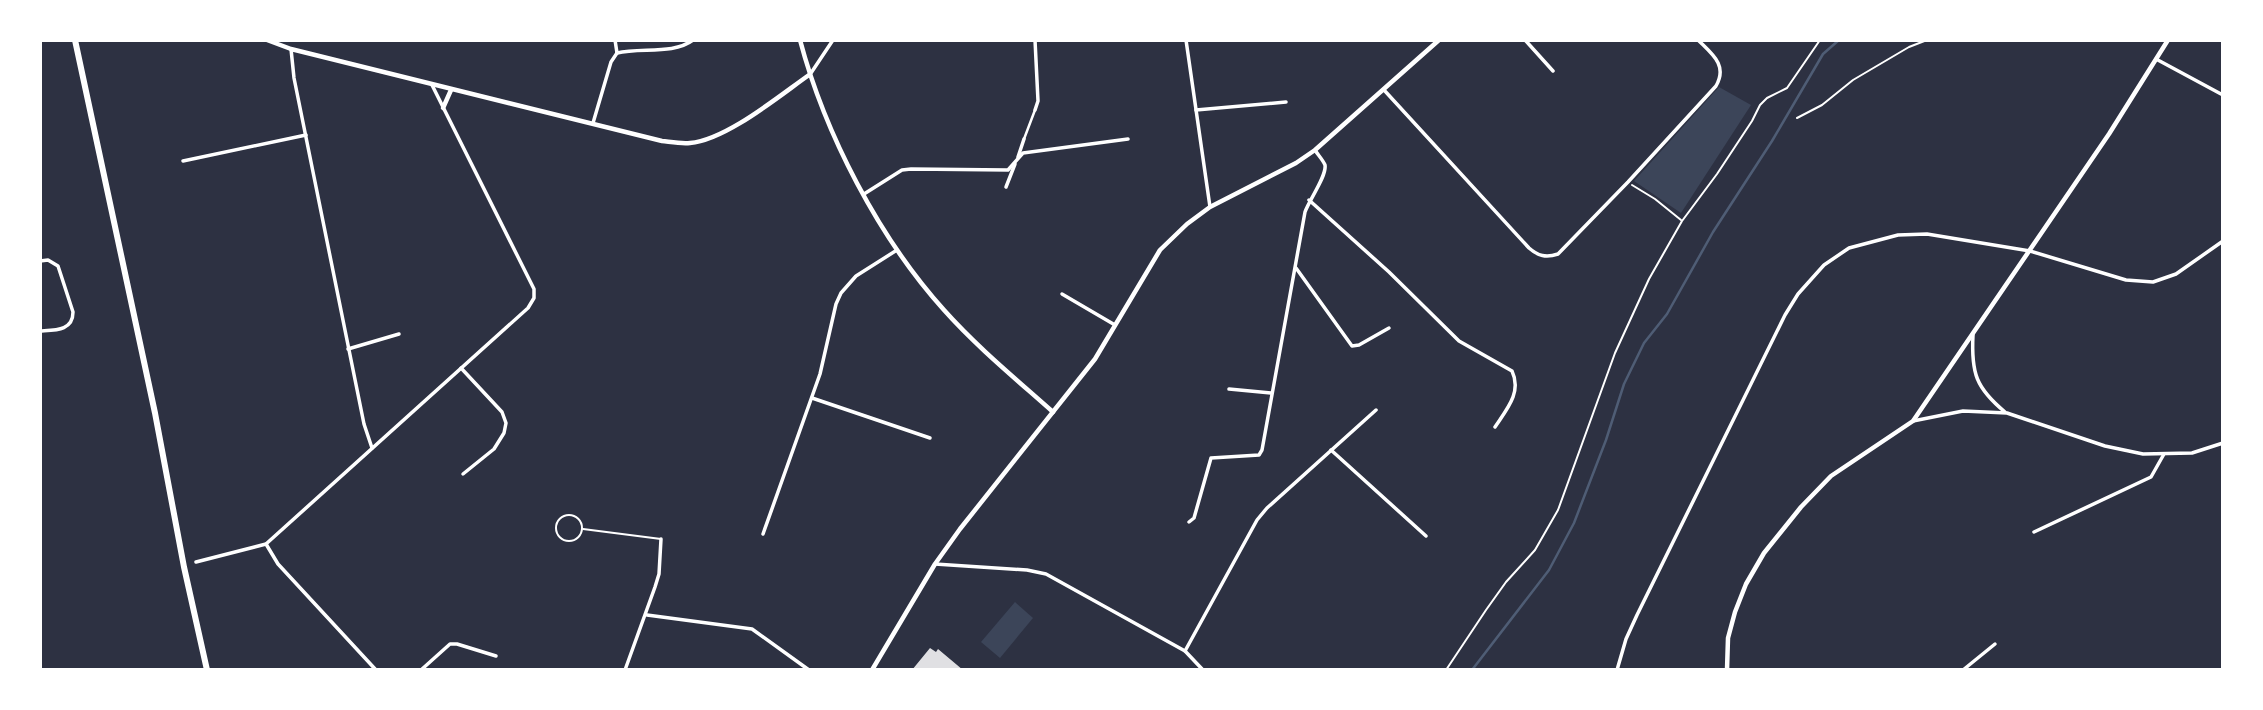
<svg xmlns="http://www.w3.org/2000/svg" width="2263" height="710" font-family="'Space Grotesk',sans-serif">
	<style>
		.green { fill: #3c4559 }
		.lines { fill: none; stroke-linecap: round; stroke-linejoin: round }
		.stream { stroke: #4f5d75; stroke-width: 2.5 }
		.building { fill: #e0e0e3 }
		.path { stroke: #fff; stroke-width: 2 }
		.service { stroke: #fff; stroke-width: 2 }
		.pedestrian { stroke: #fff; stroke-width: 2.5 }
		.minor { stroke: #fff; stroke-width: 3.5 }
		.tertiary { stroke: #fff; stroke-width: 4.5 }
		.primary { stroke: #fff; stroke-width: 6 }
	</style>
	<rect width="100%" height="100%" fill="#2d3142"/>
	<g class="green">
		<polygon points="1719,87 1751,105 1681,213 1634,181"/>
		<polygon points="1015,602 1033,618 1000,658 981,642"/>
	</g>
	<g class="lines">
		<polyline class="stream" points="1472,670 1549,570 1574,523 1606,440 1624,384 1644,343 1667,314 1713,232 1772,141 1823,54 1839,40"/>
	</g>
	<polygon class="building" points="930,648 936,652 938,649 963,670 912,670"/>
	<g class="lines">
		<g class="path">
			<polyline points="1797,118 1822,105 1853,80 1909,47 1927,40"/>
			<polyline points="1632,185 1655,199 1681,220"/>
			<polyline points="1446,670 1486,610 1506,582 1535,550 1558,510 1615,353 1649,279 1682,221 1717,174 1752,121 1760,105 1767,98 1787,88 1820,40"/>
		</g>
		<g class="service">
			<circle cx="569" cy="528" r="13"/>
			<polyline points="583,529 661,539"/>
		</g>
		<polyline class="pedestrian" points="1024,139 1035,110"/>
		<g class="minor">
			<polyline points="615,40 617,53"/>
			<polyline points="1186,40 1210,207"/>
			<polyline points="1525,40 1553,71"/>
			<polyline points="291,49 294,78 364,424 372,448"/>
			<path d="M 617,53 C 641,47 673,55 693,40"/>
			<polyline points="2156,59 2221,94"/>
			<polyline points="811,73 833,40"/>
			<path d="M 1384,90 L 1529,248 C 1538,256 1546,258 1558,254 L 1628,182 L 1716,86 C 1728,65 1712,54 1698,40"/>
			<polyline points="1035,110 1038,101 1035,40"/>
			<polyline points="1196,110 1286,102"/>
			<polyline points="593,123 611,62 617,53"/>
			<polyline points="1018,157 1024,139"/>
			<polyline points="183,161 306,135"/>
			<polyline points="40,164 40,183"/>
			<polyline points="1006,187 1015,164"/>
			<polyline points="864,194 902,170 911,169 1008,170 1023,153 1128,139"/>
			<path d="M 1309,200 L 1389,272 L 1459,341 L 1512,371 C 1522,392 1507,409 1495,427"/>
			<path d="M 40,261 L 48,260 L 58,266 L 73,312 C 73,331 55,330 40,331"/>
			<polyline points="1296,268 1352,346 1359,345 1389,328"/>
			<polyline points="1062,294 1115,325"/>
			<path d="M 1973,335 C 1971,373 1976,388 2005,412"/>
			<polyline points="348,349 399,334"/>
			<polyline points="461,368 502,412 506,423 504,433 494,449 463,474"/>
			<polyline points="1229,389 1271,393"/>
			<polyline points="812,398 930,438"/>
			<polyline points="1913,421 1963,411 2007,413 2105,446 2143,454 2192,453 2223,443"/>
			<polyline points="1331,450 1426,536"/>
			<path d="M 1189,522 L 1194,518 L 1211,458 L 1259,455 L 1262,450 L 1305,212 C 1309,200 1327,176 1325,165 C 1323,160 1318,155 1315,150"/>
			<polyline points="2034,532 2151,477 2164,454"/>
			<polyline points="763,534 820,374 836,304 841,293 856,276 897,250"/>
			<polyline points="266,544 278,564 376,670"/>
			<polyline points="196,562 266,544 528,308 534,298 534,289 432,85"/>
			<polyline points="935,564 1027,570 1046,574 1185,651 1203,670"/>
			<polyline points="647,615 752,629 809,670"/>
			<polyline points="1185,651 1257,520 1267,508 1376,410"/>
			<polyline points="421,670 450,644 457,644 496,656"/>
			<polyline points="625,670 655,587 659,574 661,539"/>
			<polyline points="1617,670 1626,639 1637,615 1785,315 1798,294 1824,265 1849,248 1898,235 1927,234 2030,251 2126,280 2153,282 2176,274 2223,241"/>
			<polyline points="1963,670 1995,644"/>
		</g>
		<g class="tertiary">
			<path d="M 267,40 L 291,49 L 662,141 C 671,142 681,144 690,143 C 726,140 779,96 809,75"/>
			<path d="M 800,40 C 825,134 879,238 944,310 C 977,347 1016,379 1053,412"/>
			<polyline points="443,108 451,90"/>
			<polyline points="872,670 935,564 960,529 1095,359 1160,250 1187,224 1210,207 1296,163 1315,150 1439,40"/>
			<polyline points="1727,670 1728,638 1735,612 1746,584 1764,553 1801,507 1831,476 1913,421 2109,134 2168,40"/>
		</g>
		<polyline class="primary" points="75,40 155,413 184,567 207,670"/>
	</g>
	<rect width="2263" height="710" fill="none" stroke="#ffffff" stroke-width="84"/>
</svg>
